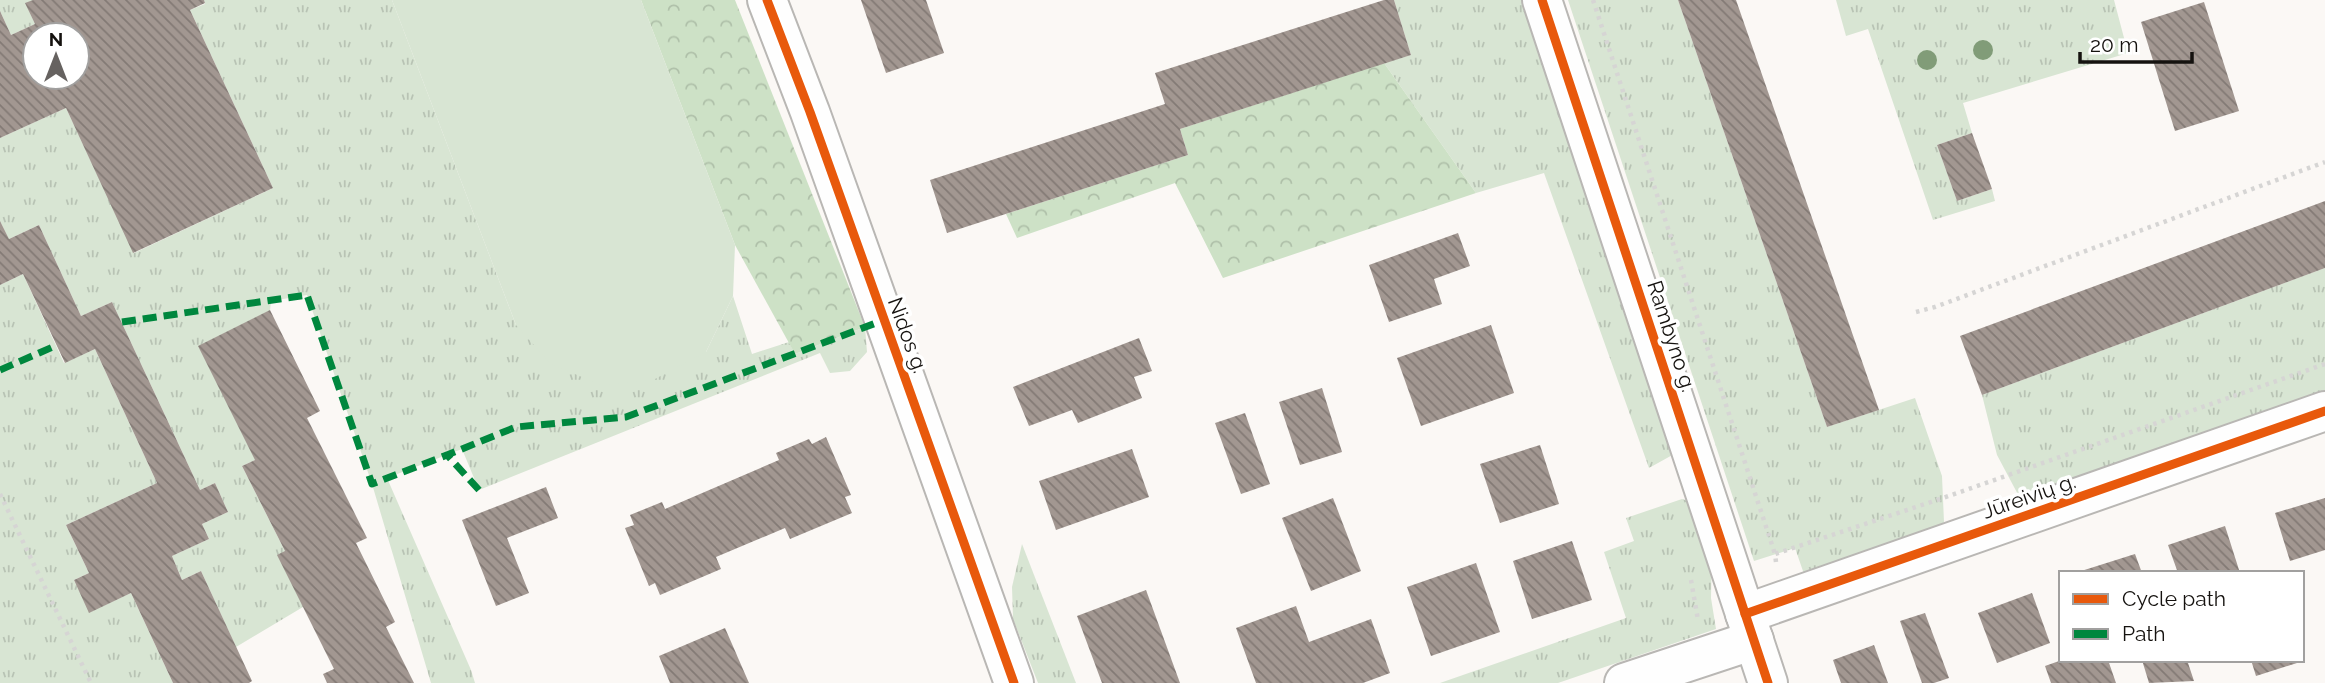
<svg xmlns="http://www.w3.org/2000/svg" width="2325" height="683" font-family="Raleway,sans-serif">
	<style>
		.grass { fill: url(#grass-tufts) }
		.forest { fill: url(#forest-crowns) }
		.pitch { fill: #d8e5d3 }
		.building { fill: url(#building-back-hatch); fill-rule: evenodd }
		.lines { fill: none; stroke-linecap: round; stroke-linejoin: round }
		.street-casing { stroke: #b9b7b4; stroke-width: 42 }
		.path { stroke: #d6d5d4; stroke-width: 4.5; stroke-dasharray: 3.5 5; stroke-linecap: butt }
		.street { stroke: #fefefe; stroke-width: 38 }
		.quiet { stroke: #00873e; stroke-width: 7; stroke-dasharray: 14 7; stroke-linecap: butt }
		.cycleway-casing { stroke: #fff; stroke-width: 13 }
		.cycleway { stroke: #e8590c; stroke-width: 9 }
		.tree { fill: #819c78 }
		.labels { text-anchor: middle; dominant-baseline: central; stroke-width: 7; stroke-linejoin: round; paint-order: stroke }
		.street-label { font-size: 21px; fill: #15120f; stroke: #fff }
	</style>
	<defs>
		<pattern id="grass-tufts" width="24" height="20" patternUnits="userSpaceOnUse" patternTransform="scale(1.75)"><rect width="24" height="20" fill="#d8e5d3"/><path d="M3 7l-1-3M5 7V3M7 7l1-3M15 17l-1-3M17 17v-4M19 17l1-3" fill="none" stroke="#b8c3b4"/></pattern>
		<pattern id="forest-crowns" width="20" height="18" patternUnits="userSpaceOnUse" patternTransform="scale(1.75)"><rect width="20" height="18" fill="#cde1c6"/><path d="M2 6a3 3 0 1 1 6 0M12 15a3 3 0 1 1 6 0" fill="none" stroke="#afc0a9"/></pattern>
		<pattern id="building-back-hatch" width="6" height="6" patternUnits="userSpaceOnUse" patternTransform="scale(1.75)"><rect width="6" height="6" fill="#a29791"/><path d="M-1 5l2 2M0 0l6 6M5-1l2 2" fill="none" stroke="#837a75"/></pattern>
	</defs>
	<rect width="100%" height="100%" fill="#fbf8f5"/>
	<g class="grass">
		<polygon points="0,0 33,0 26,4 35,24 11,35 0,11"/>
		<polygon points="204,0 392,0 516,325 706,352 733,296 752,354 789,342 795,354 865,327 867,352 850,371 830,373 820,353 479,490 462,449 387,478 471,670 475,683 431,683 372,484 307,295 271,301 255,460 242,466 285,551 303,607 236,647 201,571 182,580 172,556 209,539 202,524 228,512 215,483 200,490 112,302 81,316 39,225 9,239 0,221 0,138 66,108 134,253 273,188 190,10 205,4"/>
		<polygon points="1394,0 1526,0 1676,453 1649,468 1544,173 1476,193 1384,63 1411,55"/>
		<polygon points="1568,0 1678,0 1827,427 1915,398 1942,476 1944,522 1936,531 1804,574 1795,548 1754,561"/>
		<polygon points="1836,0 2114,0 2128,53 1963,103 1972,133 1937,145 1957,201 1992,189 1995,201 1933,220 1868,29 1846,36"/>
		<polygon points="2325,268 2325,397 2022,502 1997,455 1982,395"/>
		<polygon points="23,274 64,363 95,349 157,483 66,525 89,573 74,580 90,612 131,593 173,683 0,683 0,285"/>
		<polygon points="1682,499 1692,502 1712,551 1711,598 1716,629 1558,683 1440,683 1626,618 1604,552 1634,541 1626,518"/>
		<polygon points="1022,544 1076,683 1038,683 1013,619 1012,587"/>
	</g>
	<g class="forest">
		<polygon points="641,0 735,0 865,327 795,354 735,245"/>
		<polygon points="1384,63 1476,193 1223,278 1175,183 1017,238 1006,214 1188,155 1180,129"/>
	</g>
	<polygon class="pitch" points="392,0 641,0 735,245 733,296 706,352 655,379 601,385 551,364 516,325"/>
	<g class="building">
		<path d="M 33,0 L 204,0 L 205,3 L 190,10 L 273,188 L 133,253 L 66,108 L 0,138 L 0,11 L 11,35 L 35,24 L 25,3 ZM 35,35 L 77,35 L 77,77 L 35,77 Z"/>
		<polygon points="861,0 926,0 944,53 886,73"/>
		<polygon points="1384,0 1394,0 1411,55 1180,129 1188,155 947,233 930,180 1165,104 1155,73"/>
		<polygon points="1678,0 1736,0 1879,410 1827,427"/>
		<polygon points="2204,2 2239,111 2175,131 2141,22"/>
		<polygon points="1972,133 1992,189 1957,201 1937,145"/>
		<polygon points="2325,201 2325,268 1982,395 1960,336"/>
		<polygon points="0,221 9,239 39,225 81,316 112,302 200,490 215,483 228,512 202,524 209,539 172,556 182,580 201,571 252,681 249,683 173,683 131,593 89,613 74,580 89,573 66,525 157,483 95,349 65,363 23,274 0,285"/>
		<polygon points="1458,233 1470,266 1434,279 1442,304 1389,322 1369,265"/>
		<polygon points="270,310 320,411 307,418 367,538 356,543 395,622 386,627 414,683 327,683 323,674 334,669 277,555 285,551 242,466 255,460 198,346"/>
		<polygon points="1491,325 1514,393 1421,426 1397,358"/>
		<polygon points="1139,338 1152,371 1134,377 1142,398 1078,423 1072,410 1029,426 1013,387"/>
		<polygon points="1322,388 1342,452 1300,465 1279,402"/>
		<polygon points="1245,413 1270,484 1241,494 1215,423"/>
		<polygon points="826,437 851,495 845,497 852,513 790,539 785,528 716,557 721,569 660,595 655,583 649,586 625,528 634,525 630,515 662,502 665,509 779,460 776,453 809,439 812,444"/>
		<polygon points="1540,445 1559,504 1500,523 1480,464"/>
		<polygon points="1132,449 1149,497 1056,530 1039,481"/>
		<polygon points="546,487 558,518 507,538 529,593 496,606 462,520"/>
		<polygon points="1333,498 1361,571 1311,591 1282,518"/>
		<polygon points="2325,498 2325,550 2290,561 2275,513"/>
		<polygon points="2225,526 2240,573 2178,573 2168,545"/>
		<polygon points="1572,541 1592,600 1532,619 1513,561"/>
		<polygon points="2135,554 2142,573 2078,573 2078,572"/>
		<polygon points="1476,563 1500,632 1431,656 1407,587"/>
		<polygon points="1146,590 1180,683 1102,683 1077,616"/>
		<polygon points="2032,593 2050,643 1997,663 1978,613"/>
		<polygon points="1296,606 1309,642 1371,619 1390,673 1363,683 1256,683 1236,628"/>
		<polygon points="1925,613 1949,678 1934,683 1922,683 1900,621"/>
		<polygon points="725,628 749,683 670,683 659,656"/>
		<polygon points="1874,645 1888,683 1841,683 1833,660"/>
		<polygon points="2062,660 2108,660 2116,683 2051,683 2045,666"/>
		<polygon points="2142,660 2187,660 2194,681 2149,683"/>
		<polygon points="2251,660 2296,660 2297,663 2256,676"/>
	</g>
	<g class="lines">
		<defs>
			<g id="street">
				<polyline points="767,0 810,112 1014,683"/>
				<polyline points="1542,0 1768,683"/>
				<polyline points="1745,614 2325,411"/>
				<polyline points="1624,683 1754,640"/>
			</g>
		</defs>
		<use href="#street" class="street-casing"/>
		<g class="path">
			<polyline points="1593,0 1775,554"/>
			<polyline points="1916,312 1935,307 2325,162"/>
			<polyline points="0,494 91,683"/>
			<polyline points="1776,562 1775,554 1943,498 2325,364"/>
			<polyline points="1691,580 1698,620"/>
		</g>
		<use href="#street" class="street"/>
		<g class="quiet">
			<polyline points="122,322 307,295 372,484 447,455"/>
			<polyline points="0,370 55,346"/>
			<polyline points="479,490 447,455 516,427 626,417 884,320"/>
		</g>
		<defs>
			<g id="cycleway">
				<polyline points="767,0 810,112 1014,683"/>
				<polyline points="1542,0 1768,683"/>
				<polyline points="1745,614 2325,411"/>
			</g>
		</defs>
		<use href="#cycleway" class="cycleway-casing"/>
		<use href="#cycleway" class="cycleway"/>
	</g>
	<g class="tree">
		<circle cx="1983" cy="50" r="10"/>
		<circle cx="1927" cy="60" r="10"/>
	</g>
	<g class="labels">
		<g class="street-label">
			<text transform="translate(908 335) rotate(70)">Nidos g.</text>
			<text transform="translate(1672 336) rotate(72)">Rambyno g.</text>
			<text transform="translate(2029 496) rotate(-19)">Jūreivių g.</text>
		</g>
	</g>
	<rect x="2059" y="571" width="245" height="91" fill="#ffffff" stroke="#a1a09f" stroke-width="2"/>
	<rect x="2073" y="594" width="35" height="10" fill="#e8590c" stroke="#a1a09f" stroke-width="2"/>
	<text x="2122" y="606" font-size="21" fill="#15120f">Cycle path</text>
	<rect x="2073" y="629" width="35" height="10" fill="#00873e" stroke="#a1a09f" stroke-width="2"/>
	<text x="2122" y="641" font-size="21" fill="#15120f">Path</text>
	<g transform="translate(56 56)"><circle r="33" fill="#ffffff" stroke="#a1a09f" stroke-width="2"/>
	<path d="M0-5L12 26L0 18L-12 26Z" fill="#666260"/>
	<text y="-10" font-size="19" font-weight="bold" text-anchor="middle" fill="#15120f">N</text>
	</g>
	<path d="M2080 52v10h112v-10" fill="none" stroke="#15120f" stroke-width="3.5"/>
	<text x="2090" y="52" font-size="21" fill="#15120f" stroke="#ffffff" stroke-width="5" paint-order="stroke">20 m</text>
</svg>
